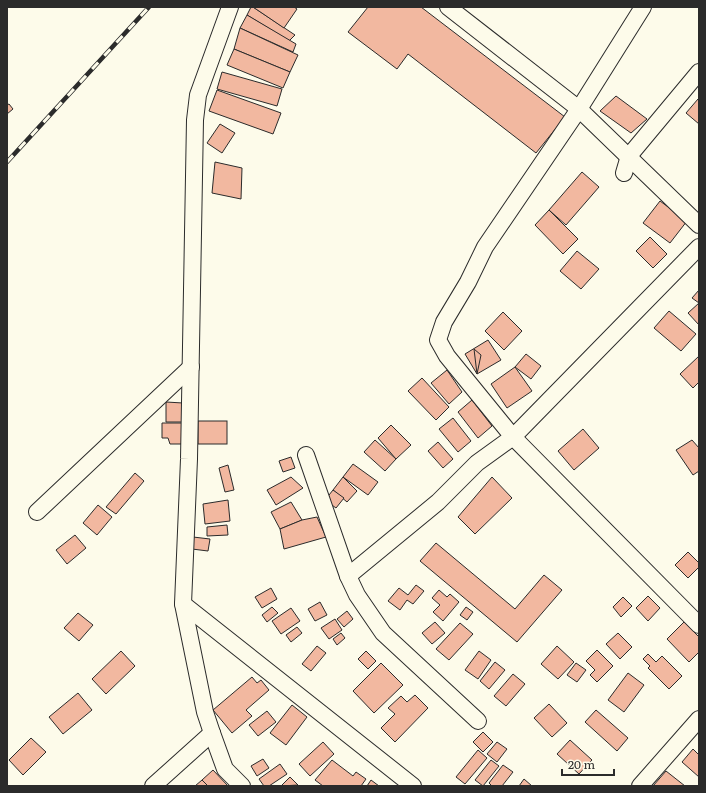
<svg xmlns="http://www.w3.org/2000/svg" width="706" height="793" font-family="Literata,serif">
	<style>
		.building { fill: #f2b8a0; stroke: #2b2b2b }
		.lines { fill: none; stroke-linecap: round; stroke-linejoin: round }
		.minor-casing { stroke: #2b2b2b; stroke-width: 18 }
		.minor { stroke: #fdfbea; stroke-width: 16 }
		.rail-casing { stroke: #2b2b2b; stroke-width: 4.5 }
		.rail { stroke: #fdfbea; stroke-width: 3; stroke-dasharray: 9; stroke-linecap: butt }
	</style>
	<rect width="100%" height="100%" fill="#fdfbea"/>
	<g class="building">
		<polygon points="251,7 253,7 295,35 289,41 247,15"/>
		<polygon points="253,7 294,7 297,9 284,28"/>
		<polygon points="368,7 421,7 565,117 536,153 408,54 397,69 348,32"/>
		<polygon points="247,15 296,44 293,52 240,28"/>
		<polygon points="240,28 298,55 290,72 234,49"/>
		<polygon points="234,49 290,72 283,88 227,65"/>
		<polygon points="222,72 282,89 277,106 217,89"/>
		<polygon points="217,90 281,113 273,134 209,111"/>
		<polygon points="616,96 647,119 631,133 600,111"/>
		<polygon points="698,99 699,100 699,124 686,113"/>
		<polygon points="9,104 13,109 7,114 7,105"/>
		<polygon points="220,124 235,133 222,153 207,143"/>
		<polygon points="215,162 242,168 241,199 212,193"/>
		<polygon points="582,172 599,187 566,225 549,210"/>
		<polygon points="660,201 687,221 670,243 643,223"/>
		<polygon points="549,210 578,239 563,254 535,225"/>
		<polygon points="650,237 667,254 653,268 636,251"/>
		<polygon points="577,251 599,269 581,289 560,271"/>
		<polygon points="699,290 699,303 692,298"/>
		<polygon points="699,303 699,325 688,313"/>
		<polygon points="669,311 696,334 681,351 654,328"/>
		<polygon points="503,312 522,331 504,350 485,331"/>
		<polygon points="488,340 501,360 477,374 465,354"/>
		<polygon points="474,349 481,355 477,374"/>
		<polygon points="526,354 541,366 531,379 515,367"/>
		<polygon points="699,356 699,382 693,388 680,374"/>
		<polygon points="515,367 532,391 507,408 491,384"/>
		<polygon points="447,370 462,392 449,404 431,383"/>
		<polygon points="422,378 449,407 436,420 408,391"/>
		<polygon points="472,400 492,426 478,438 458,412"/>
		<polygon points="166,402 183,403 182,422 166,422"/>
		<polygon points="453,418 471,441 458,452 439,429"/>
		<rect x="198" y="421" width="29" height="23"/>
		<polygon points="162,423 183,423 182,444 170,444 168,438 162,438"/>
		<polygon points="391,425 411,445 396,459 378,438"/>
		<polygon points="583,429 599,448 574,470 558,451"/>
		<polygon points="375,440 396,459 385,471 364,452"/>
		<polygon points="692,440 699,448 699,471 693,475 676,450"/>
		<polygon points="438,442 453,459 443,468 428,451"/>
		<polygon points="291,457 295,468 283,472 279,461"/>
		<polygon points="353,464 378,482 368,495 343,477"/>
		<polygon points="228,465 234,490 225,492 219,468"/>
		<polygon points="135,473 144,481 116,514 106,507"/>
		<polygon points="291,477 303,488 276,505 267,490"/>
		<polygon points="343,477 357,491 347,502 333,490"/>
		<polygon points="492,477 512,498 475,534 458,517"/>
		<polygon points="333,490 344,498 336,508 325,500"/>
		<polygon points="228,500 230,521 205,524 203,504"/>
		<polygon points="291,502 302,520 280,529 271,512"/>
		<polygon points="98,505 112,517 97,535 83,523"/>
		<polygon points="317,517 326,537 284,549 280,529 302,520"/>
		<polygon points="227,525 228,535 207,536 207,527"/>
		<polygon points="75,535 86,548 67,564 56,550"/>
		<polygon points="193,537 210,539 208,551 192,549"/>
		<polygon points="436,543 515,609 544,575 562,590 517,642 420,561"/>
		<polygon points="688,552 699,563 699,567 688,578 675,565"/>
		<polygon points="416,585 424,591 413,604 407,600 400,610 388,601 399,588 408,595"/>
		<polygon points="271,588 277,599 262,608 255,597"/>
		<polygon points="439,590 447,597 450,594 459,602 443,621 433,612 440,605 432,598"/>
		<polygon points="648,596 660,608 648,621 636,608"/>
		<polygon points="623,597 632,606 621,617 613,607"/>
		<polygon points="320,602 327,615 315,621 308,609"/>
		<polygon points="272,607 278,613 267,622 262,615"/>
		<polygon points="466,607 473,612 467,620 460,615"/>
		<polygon points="291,608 300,621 281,634 272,621"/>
		<polygon points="347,611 353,619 344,627 337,619"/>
		<polygon points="78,613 93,625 79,641 64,628"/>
		<polygon points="335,619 342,630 329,639 321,628"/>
		<polygon points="435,622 445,633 432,644 422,633"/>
		<polygon points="684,622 699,637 699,652 689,662 667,639"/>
		<polygon points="460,623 473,634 449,660 436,649"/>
		<polygon points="297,627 302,633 291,642 286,635"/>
		<polygon points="341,633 345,638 337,645 333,639"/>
		<polygon points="618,633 632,647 620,659 606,644"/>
		<polygon points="317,646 326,653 311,671 302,664"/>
		<polygon points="557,646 574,662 558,679 541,664"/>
		<polygon points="597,650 613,666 597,682 590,675 595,670 586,661"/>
		<polygon points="121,651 135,666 106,694 92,679"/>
		<polygon points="366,651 376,661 368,669 358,659"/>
		<polygon points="479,651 491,660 478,679 465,670"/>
		<polygon points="648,654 656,662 662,656 682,676 669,689 648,668 650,666 643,659"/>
		<polygon points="495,662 505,670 489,689 480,681"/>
		<polygon points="381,663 403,685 374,713 353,691"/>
		<polygon points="576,663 586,670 577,682 567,675"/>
		<polygon points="628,673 644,685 624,712 608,700"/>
		<polygon points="513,674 525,684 506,706 494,696"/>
		<polygon points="252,677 257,683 261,680 269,690 246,710 252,716 232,733 213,710"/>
		<polygon points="78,693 92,710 63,734 49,717"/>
		<polygon points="415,695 428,708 395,742 381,728 395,714 388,708 401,696 407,702"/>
		<polygon points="549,704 567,723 552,737 534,718"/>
		<polygon points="292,705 307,717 286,745 270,733"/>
		<polygon points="596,710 628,738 617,751 585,722"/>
		<polygon points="267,711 276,722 258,736 249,725"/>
		<polygon points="483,732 493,742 483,752 473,742"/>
		<polygon points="31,738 46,752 23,775 9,760"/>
		<polygon points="570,740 592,760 579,774 557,754"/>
		<polygon points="323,742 334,754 310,776 299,764"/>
		<polygon points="497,742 507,749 497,762 487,754"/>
		<polygon points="693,749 699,755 699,777 682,762"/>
		<polygon points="478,750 487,758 465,784 456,777"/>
		<polygon points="263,759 269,768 257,776 251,766"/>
		<polygon points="332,760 353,776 356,772 366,779 361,786 323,786 315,780"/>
		<polygon points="491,760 499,766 483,786 475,780"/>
		<polygon points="280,764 287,774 269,786 264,786 259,779"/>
		<polygon points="503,765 513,772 502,786 492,786 489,783"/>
		<polygon points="213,770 228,786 208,786 202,780"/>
		<polygon points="666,771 685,786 653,786"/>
		<polygon points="290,777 298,785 281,786"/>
		<polygon points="524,779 532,786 519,786"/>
		<polygon points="202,780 208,786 195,786"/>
		<polygon points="371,780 379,786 367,786"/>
	</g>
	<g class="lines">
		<defs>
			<g id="minor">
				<polyline points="230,7 198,95 195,120 189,459 183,604 205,712 212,733 225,769 242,786"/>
				<polyline points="448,7 579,109 699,225"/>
				<polyline points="643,7 579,109 485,247 468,282 444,322 438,340 447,356 513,437 699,625"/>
				<polyline points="624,173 629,156 699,72"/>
				<polyline points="306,455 348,576 357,595 383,633 478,721"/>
				<polyline points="37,512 191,367"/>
				<polyline points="348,576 438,502 477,463 513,437 699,247"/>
				<polyline points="183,604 413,786"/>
				<polyline points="153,786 212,733"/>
				<polyline points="640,786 699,719"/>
			</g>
		</defs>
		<use href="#minor" class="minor-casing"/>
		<use href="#minor" class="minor"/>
		<defs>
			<polyline id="rail" points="7,162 149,7"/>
		</defs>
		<use href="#rail" class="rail-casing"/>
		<use href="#rail" class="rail"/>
	</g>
	<rect width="706" height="793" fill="none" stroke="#2b2b2b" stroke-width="16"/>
	<path d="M562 769v6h52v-6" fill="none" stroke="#2b2b2b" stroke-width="2"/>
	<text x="568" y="769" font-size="12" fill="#2b2b2b" stroke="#fdfbea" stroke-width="3" paint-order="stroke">20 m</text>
</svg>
